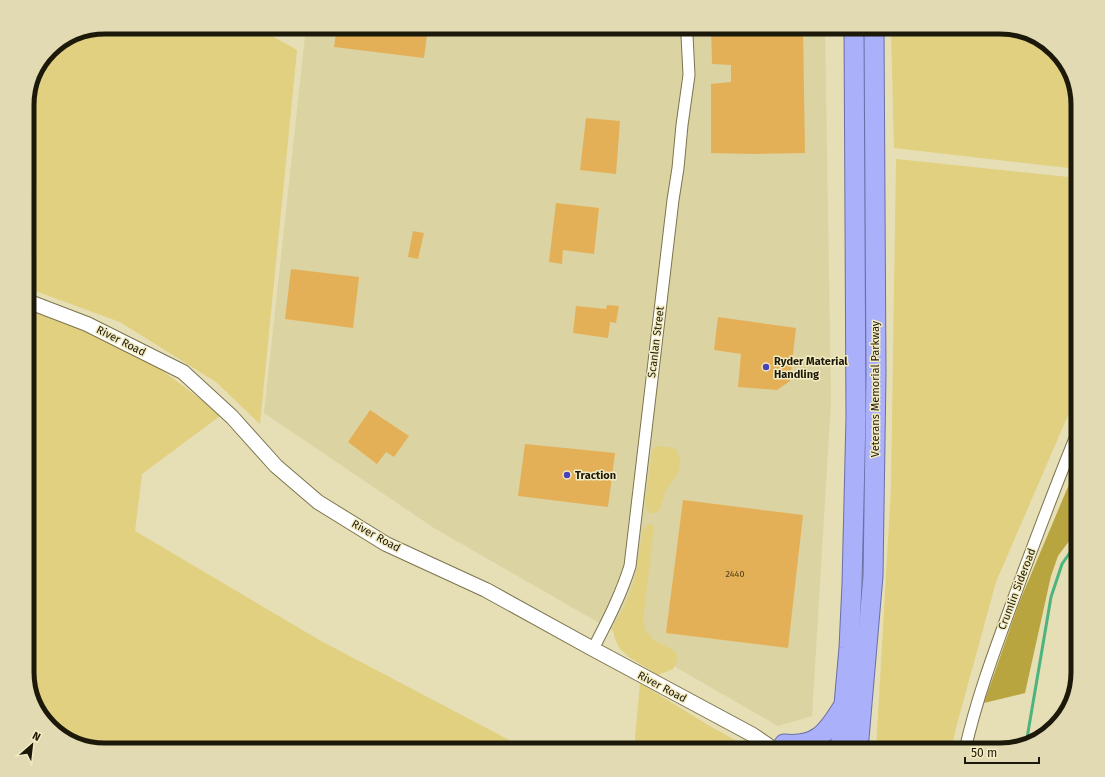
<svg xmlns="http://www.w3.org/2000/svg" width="1105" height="777" font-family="'Fira Sans',sans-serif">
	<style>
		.built { fill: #dcd3a2 }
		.green { fill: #e0d07f }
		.forest { fill: #b8a53f }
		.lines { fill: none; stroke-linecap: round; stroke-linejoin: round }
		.stream { stroke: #4db37f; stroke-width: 3 }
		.building { fill: #e4b057 }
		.minor-casing { stroke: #7c744e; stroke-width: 13 }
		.tertiary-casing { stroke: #7c744e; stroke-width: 16 }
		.trunk-casing { stroke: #6a6fa5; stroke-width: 21 }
		.minor { stroke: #fff; stroke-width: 11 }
		.tertiary { stroke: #fff; stroke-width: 14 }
		.trunk { stroke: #aab0fa; stroke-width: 19 }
		.poi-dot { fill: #4843b9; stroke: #f3ebc1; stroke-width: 1.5 }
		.labels { text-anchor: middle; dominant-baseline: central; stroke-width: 3; stroke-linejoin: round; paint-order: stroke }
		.number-label { font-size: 9px; fill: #4f3f1d }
		.street-label { font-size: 11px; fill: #1d190a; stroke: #f3ebc1 }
		.poi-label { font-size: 11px; font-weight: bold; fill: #1d190a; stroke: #f3ebc1; text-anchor: start }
		.rim { fill: none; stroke: #1d190a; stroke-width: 5 }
	</style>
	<rect width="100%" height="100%" fill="#e6deb4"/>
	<polygon class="built" points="306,27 825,27 831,401 812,716 778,726 434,528 264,413"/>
	<g class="green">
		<polygon points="105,27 256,27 297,50 260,424 216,382 120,322 27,288 27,100 35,70 53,46 75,33"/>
		<polygon points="891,27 1000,27 1010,30 1009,36 1040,41 1047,43 1070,70 1078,105 1078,169 894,148"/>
		<polygon points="896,159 1078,178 1078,392 996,582 957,724 951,750 876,750 891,489"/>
		<polygon points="27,309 81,329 159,368 212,408 220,416 142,474 135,531 321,641 528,750 105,750 58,734 37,711 27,677"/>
		<path d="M 656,446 L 669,447 L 677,450 C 686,473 672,476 664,495 C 662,500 661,505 659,510 L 654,513 L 649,513 L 645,506 L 652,451 Z"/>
		<polygon points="652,524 654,526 643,621 646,631 654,640 673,650 677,655 677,661 673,669 658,675 629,657 620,649 615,639 613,630 615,622 624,607 631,591 637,568 643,529 648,525"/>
		<polygon points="640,683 708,725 753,750 634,750"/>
	</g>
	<polygon class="forest" points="1078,463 1078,529 1058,556 1051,576 1025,693 984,703 1019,603"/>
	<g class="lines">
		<polyline class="stream" points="1026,744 1051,597 1062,564 1078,541"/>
	</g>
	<g class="building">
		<polygon points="337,27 428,27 424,58 334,47"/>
		<polygon points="711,27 803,27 805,153 755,154 711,153 711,84 731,82 731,65 712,64"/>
		<polygon points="586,118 620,121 616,174 580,170"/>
		<polygon points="556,203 599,208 594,254 563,250 562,264 549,262"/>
		<polygon points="413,231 424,233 418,259 408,257"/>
		<polygon points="291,269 359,277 353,328 285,319"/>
		<polygon points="607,305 619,306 616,323 610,322 608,338 573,333 576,306 606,309"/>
		<polygon points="718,317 796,328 790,381 777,390 738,387 741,354 714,350"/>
		<polygon points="370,410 409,436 394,457 386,452 377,464 348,442"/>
		<polygon points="525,444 615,453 608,507 518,496"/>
		<polygon points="683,500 803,515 788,648 666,633"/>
	</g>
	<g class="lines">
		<defs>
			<g id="minor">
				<path d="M 593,649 C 607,622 621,595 630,566 L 673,200 L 678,168 L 682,125 L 689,75 L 687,35 L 684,27"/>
				<path d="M 965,750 C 977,696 997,644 1016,592 C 1036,538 1056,484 1078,431"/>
			</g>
			<polyline id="tertiary" points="27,301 87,324 183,372 232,417 276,466 318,502 386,544 486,590 593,649 753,735 775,750"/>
			<g id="trunk">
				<path d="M 784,744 C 816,747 826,734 842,708"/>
				<polyline points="840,750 849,648 852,584 856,417 854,27"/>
				<polyline points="858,750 873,576 876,374 874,27"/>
			</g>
		</defs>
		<use href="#minor" class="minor-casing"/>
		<use href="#tertiary" class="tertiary-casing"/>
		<use href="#trunk" class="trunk-casing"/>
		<use href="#minor" class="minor"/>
		<use href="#tertiary" class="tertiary"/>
		<use href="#trunk" class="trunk"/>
	</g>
	<g class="poi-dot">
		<circle cx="766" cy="367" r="4"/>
		<circle cx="567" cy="475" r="4"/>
	</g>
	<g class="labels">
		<g class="number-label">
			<text x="735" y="574">2440</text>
		</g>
		<g class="street-label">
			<text transform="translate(121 341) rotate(27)">River Road</text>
			<text transform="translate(656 342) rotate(-83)">Scanlan Street</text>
			<text transform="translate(875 389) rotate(-90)">Veterans Memorial Parkway</text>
			<text transform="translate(376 536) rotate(29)">River Road</text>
			<text transform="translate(1017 589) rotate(-69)">Crumlin Sideroad</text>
			<text transform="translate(662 687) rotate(28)">River Road</text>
		</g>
		<g class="poi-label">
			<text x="774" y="361">Ryder Material<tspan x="774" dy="13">Handling</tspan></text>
			<text x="575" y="475">Traction</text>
		</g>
	</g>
	<path d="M0 0H1105V777H0ZM105 34H1000A71 71 0 0 1 1071 105V672A71 71 0 0 1 1000 743H105A71 71 0 0 1 34 672V105A71 71 0 0 1 105 34Z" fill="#e2dab2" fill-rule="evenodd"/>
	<path class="rim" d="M105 34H1000A71 71 0 0 1 1071 105V672A71 71 0 0 1 1000 743H105A71 71 0 0 1 34 672V105A71 71 0 0 1 105 34Z"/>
	<g transform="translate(32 745) rotate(28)" stroke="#f3ebc1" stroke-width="3" paint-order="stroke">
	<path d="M0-3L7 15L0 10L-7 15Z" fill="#1d190a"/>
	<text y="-6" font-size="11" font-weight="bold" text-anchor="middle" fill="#1d190a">N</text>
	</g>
	<path d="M965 757v6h74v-6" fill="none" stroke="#1d190a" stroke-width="2"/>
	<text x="971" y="757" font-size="12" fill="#1d190a" stroke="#f3ebc1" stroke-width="3" paint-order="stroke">50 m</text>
</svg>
